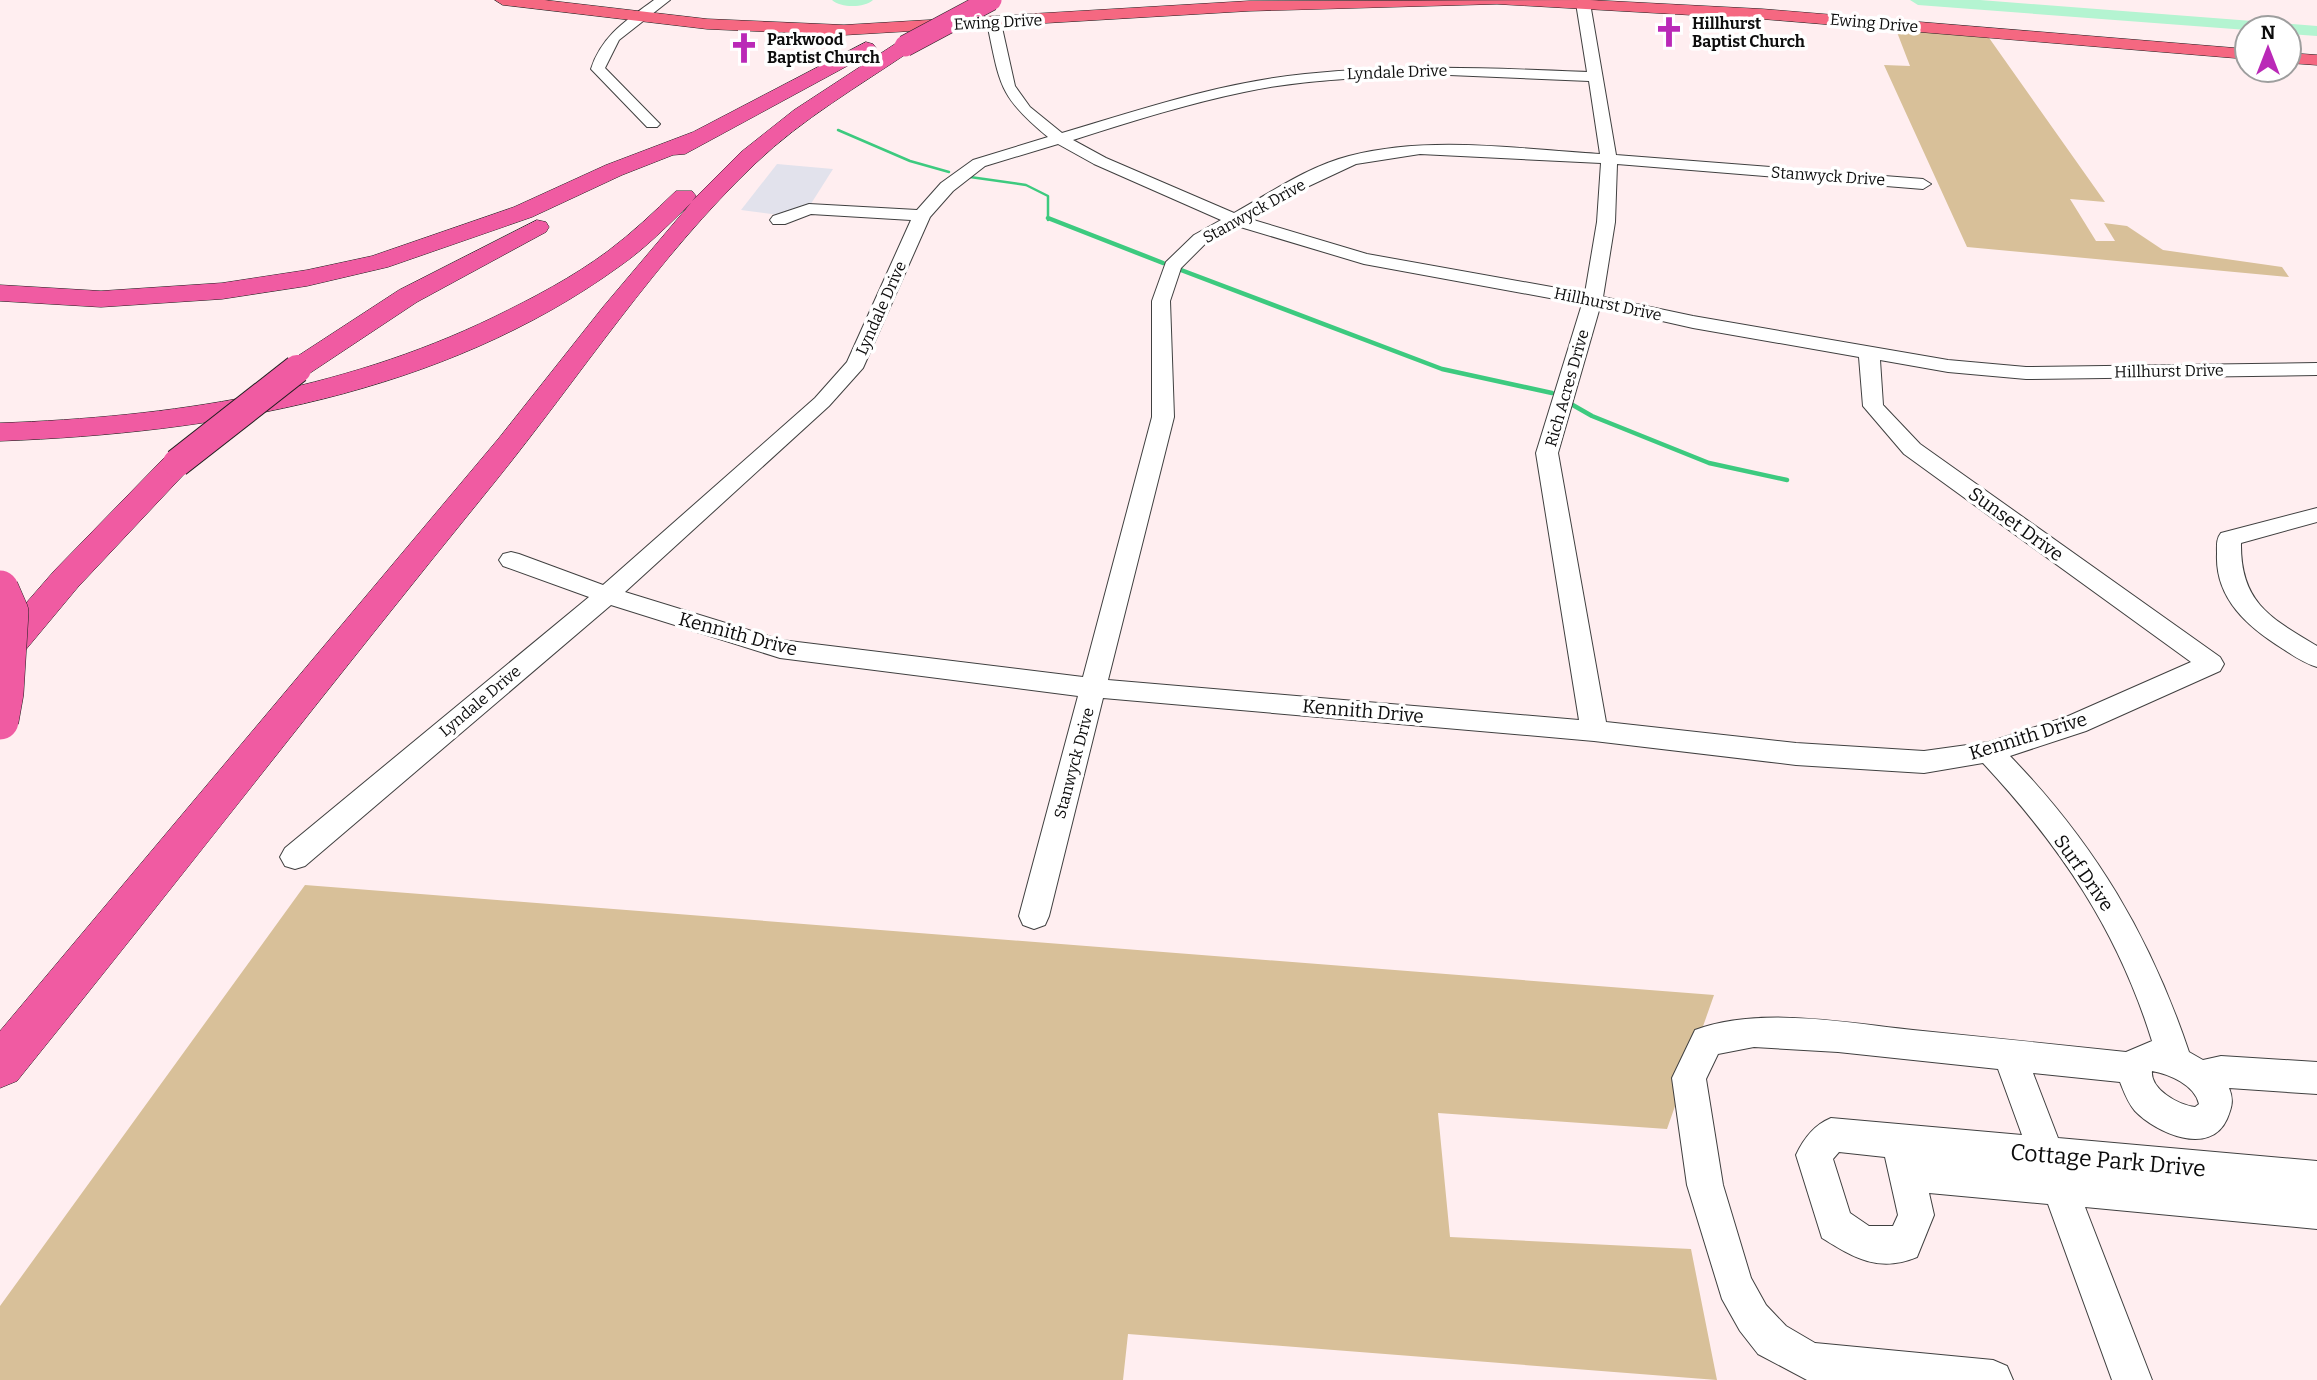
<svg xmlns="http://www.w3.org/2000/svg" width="2317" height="1380" font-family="Bitter,serif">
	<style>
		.industrial { fill: #e2e2ec }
		.forest { fill: #d8c099 }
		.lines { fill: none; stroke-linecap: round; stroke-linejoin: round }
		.stream-far1 { stroke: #3dca7f; stroke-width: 2.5 }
		.stream { stroke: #3dca7f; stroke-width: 4.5 }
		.river { fill: #b4f4d1; fill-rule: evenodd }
		.minor-casing { stroke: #404040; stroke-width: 2 }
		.major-casing { stroke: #1e1e1e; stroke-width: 1 }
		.highway-casing { stroke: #1e1e1e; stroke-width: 1 }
		.minor { fill: #fff; fill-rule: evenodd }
		.major { fill: #f56881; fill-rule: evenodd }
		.highway { fill: #f05ba2; fill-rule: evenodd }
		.highway-bridge-far2-casing { stroke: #1e1e1e; stroke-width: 22; stroke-linecap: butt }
		.highway-bridge-far1-casing { stroke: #1e1e1e; stroke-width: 30; stroke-linecap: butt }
		.highway-bridge-casing { stroke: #1e1e1e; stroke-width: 38; stroke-linecap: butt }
		.highway-bridge-far2 { stroke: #f05ba2; stroke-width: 21 }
		.highway-bridge-far1 { stroke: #f05ba2; stroke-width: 28 }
		.highway-bridge { stroke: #f05ba2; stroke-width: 37 }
		.labels { text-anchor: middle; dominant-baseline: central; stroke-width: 7; stroke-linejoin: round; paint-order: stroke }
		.far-street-label { font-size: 16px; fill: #0d0d0d; stroke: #fff }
		.far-poi-label { font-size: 16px; font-weight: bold; fill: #0d0d0d; stroke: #fff; text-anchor: start }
		.street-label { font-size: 19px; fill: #0d0d0d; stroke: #fff }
		.near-street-label { font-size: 23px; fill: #0d0d0d; stroke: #fff }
	</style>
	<rect width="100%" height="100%" fill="#ffeef0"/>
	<polygon class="industrial" points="777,164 833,169 802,218 741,210"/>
	<g class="forest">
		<polygon points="1895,27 1987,35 2105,202 2070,199 2096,241 2115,241 2104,223 2127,226 2163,250 2282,267 2289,277 1967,247 1884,65 1910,66"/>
		<polygon points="305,885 1714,995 1667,1129 1438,1113 1450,1237 1691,1249 1717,1380 1128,1334 1123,1380 0,1380 0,1306"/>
	</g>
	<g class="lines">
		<g class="stream-far1">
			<polyline points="838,130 910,161 949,172"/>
			<polyline points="963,176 1026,185 1048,196 1048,220"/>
		</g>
		<g class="stream">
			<polyline points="1048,218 1163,263"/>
			<polyline points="1181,270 1442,369 1552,393"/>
			<polyline points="1571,404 1592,416 1709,463 1787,480"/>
		</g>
		<g class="river">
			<path d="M 832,0 L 873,0 C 864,8 841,8 832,0 Z"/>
			<polygon points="1910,0 1980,0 2317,26 2317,36 2289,34 2289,28 2247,28 2247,30 1918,5"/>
		</g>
		<defs>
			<g id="minor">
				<path d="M 654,0 L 670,0 L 619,40 L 605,68 L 657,121 L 660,124 L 657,127 L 647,127 L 591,69 C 602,35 627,20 654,0 Z"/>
				<path d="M 1578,0 L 1587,0 L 1590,3 L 1616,155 L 1923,179 L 1931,184 L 1923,189 L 1617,164 L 1615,222 L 1603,297 L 1693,316 L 1948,360 L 2026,367 L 2317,363 L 2317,375 L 2026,379 L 1948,372 L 1880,360 L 1883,405 L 1920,444 L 2220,657 L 2224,664 L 2220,671 L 2086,731 L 2010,756 C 2095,844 2150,936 2189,1052 L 2203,1060 L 2221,1056 L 2317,1062 L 2317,1094 L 2229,1088 C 2234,1100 2232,1107 2227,1119 C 2210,1157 2156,1133 2135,1111 C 2128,1103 2124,1092 2120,1082 L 2033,1073 L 2058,1138 L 2317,1161 L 2317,1229 L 2085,1207 L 2152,1380 L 2112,1380 L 2048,1204 L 1929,1193 L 1934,1215 L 1917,1257 C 1879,1273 1854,1258 1822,1238 L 1796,1155 C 1804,1138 1814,1125 1831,1118 L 2022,1135 L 1998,1069 L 1838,1052 L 1754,1047 L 1718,1054 L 1706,1079 L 1723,1185 L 1751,1278 L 1766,1305 L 1786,1326 L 1815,1343 L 1993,1360 L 2007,1366 L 2013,1380 L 1807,1380 L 1758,1354 L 1740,1331 L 1722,1299 L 1687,1185 L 1672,1078 L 1695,1030 C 1761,1006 1845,1023 1913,1030 C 1984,1037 2055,1044 2126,1052 L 2152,1041 C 2118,931 2061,847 1983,763 L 1924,773 L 1796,765 L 1594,741 L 1103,698 L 1049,916 L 1045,925 L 1034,929 L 1023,925 L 1019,916 L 1078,696 L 780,658 L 611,605 L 305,866 L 295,869 L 285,866 L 280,857 L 285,848 L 589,597 L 503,566 L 499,560 L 503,554 L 511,552 L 519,554 L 603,585 L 815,398 L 847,362 L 911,220 L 811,214 L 785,224 L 773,224 L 770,220 L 773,216 L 809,204 L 917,210 L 941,183 L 973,160 L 1048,137 C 998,96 1000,84 987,23 L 989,20 L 994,19 L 1001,23 L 1015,86 L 1030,107 L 1062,133 C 1142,109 1222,82 1305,74 C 1401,64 1492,68 1587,72 L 1576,3 ZM 1426,74 L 1589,81 L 1600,154 C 1518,149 1430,135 1349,156 C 1309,166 1270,193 1234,213 L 1106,158 L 1073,140 C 1130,122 1186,104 1244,92 C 1304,79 1365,78 1426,74 ZM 1058,144 L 1094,164 L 1221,220 L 1194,235 L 1166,262 L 1152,301 L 1152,417 L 1083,677 L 781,640 L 625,592 L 829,406 L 863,368 L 930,217 L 953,191 L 985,166 ZM 1420,154 L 1601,163 L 1597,222 L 1585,293 L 1367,254 L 1250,219 L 1309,186 L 1356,164 ZM 1237,226 L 1364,264 L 1582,304 L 1536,453 L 1579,720 L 1108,680 L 1174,417 L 1170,301 L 1181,268 L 1206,243 ZM 1600,307 L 1693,328 L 1859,357 L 1863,406 L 1904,454 L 2191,662 L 2066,717 L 1989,742 L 1924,751 L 1796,743 L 1606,722 L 1558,453 ZM 2152,1071 C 2169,1074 2195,1085 2199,1104 L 2195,1107 C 2178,1105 2150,1089 2152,1071 ZM 1839,1152 L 1885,1157 L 1898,1215 L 1893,1226 L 1869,1226 L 1850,1213 L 1833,1159 Z"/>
				<path d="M 2317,508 L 2317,522 L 2241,543 C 2240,602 2270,618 2317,646 L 2317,667 C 2304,663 2294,656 2283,649 C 2248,627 2215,599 2217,554 C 2217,546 2216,539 2221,533 Z"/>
			</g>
			<g id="major">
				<polygon points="495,0 544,0 707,19 844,25 1249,1 1589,0 1762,9 2247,49 2247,59 1762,19 1497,4 1249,11 844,35 707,29 503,5"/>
				<polygon points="2289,53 2317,55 2317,65 2289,63"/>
			</g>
			<g id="highway">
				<path d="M 905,40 L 915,46 L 912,50 C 859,86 802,119 756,163 C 656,258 580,377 494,483 C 333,681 177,883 17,1081 L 0,1088 L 0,1031 L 499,438 L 603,307 L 691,203 C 668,225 646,248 620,266 C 442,395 214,433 0,441 L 0,423 C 170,417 339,392 494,317 C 533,298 573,277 608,251 C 632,233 654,212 676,191 L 692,191 L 696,196 L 692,201 L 741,152 L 794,110 L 898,42 Z"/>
				<polygon points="866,42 873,44 876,48 873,52 685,154 673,155 622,175 532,217 388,267 307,286 222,299 101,307 0,301 0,285 101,291 222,283 307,270 372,256 514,207 606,165 693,132"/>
				<polygon points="537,220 546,222 549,227 546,232 417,302 307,375 297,377 287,375 283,369 287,363 399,290"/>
				<polygon points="177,454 188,456 192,463 188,470 78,587 13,665 0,669 0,633 54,571 166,456"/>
			</g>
		</defs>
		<use href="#minor" class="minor-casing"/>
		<use href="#major" class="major-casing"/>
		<use href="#highway" class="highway-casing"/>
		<use href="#minor" class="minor"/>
		<use href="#major" class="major"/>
		<use href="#highway" class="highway"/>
		<defs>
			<polyline id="highway-bridge-far2" points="905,46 991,0"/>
			<polyline id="highway-bridge-far1" points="177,463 297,369"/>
			<polyline id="highway-bridge" points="0,589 10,612 5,693 0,721"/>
		</defs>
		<use href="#highway-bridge-far2" class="highway-bridge-far2-casing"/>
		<use href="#highway-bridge-far1" class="highway-bridge-far1-casing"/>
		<use href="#highway-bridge" class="highway-bridge-casing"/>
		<use href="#highway-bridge-far2" class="highway-bridge-far2"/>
		<use href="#highway-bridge-far1" class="highway-bridge-far1"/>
		<use href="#highway-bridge" class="highway-bridge"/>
	</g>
	<defs>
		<symbol id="church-bare" viewBox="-9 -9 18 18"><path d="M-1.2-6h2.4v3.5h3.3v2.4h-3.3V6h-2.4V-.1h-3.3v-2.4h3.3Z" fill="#ba29b7" stroke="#fff" stroke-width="2.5" paint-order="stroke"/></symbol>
	</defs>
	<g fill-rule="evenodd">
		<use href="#church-bare" x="1647" y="10" width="44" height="44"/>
		<use href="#church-bare" x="722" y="26" width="44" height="44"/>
	</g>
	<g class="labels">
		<g class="far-street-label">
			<text transform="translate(998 22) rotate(-3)">Ewing Drive</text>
			<text transform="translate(1874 23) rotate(5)">Ewing Drive</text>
			<text transform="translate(1397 72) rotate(-2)">Lyndale Drive</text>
			<text transform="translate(1828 176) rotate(4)">Stanwyck Drive</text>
			<text transform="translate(1254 211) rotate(-29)">Stanwyck Drive</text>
			<text transform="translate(1608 304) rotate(12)">Hillhurst Drive</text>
			<text transform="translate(881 308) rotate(-66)">Lyndale Drive</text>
			<text transform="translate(2169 371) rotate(-1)">Hillhurst Drive</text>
			<text transform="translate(1567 388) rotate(-74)">Rich Acres Drive</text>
			<text transform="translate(480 701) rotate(-40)">Lyndale Drive</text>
			<text transform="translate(1074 763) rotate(-75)">Stanwyck Drive</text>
		</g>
		<g class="far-poi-label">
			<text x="1692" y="23">Hillhurst<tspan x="1692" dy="18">Baptist Church</tspan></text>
			<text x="767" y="39">Parkwood<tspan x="767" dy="18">Baptist Church</tspan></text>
		</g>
		<g class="street-label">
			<text transform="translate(2016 524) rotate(36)">Sunset Drive</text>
			<text transform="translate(738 634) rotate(15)">Kennith Drive</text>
			<text transform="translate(1363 711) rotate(5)">Kennith Drive</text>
			<text transform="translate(2028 736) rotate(-17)">Kennith Drive</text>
			<text transform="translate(2084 873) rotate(55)">Surf Drive</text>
		</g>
		<g class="near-street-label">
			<text transform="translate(2108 1160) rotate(5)">Cottage Park Drive</text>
		</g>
	</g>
	<g transform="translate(2268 49)"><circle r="33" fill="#ffffff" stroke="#9e9e9e" stroke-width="2"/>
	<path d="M0-5L12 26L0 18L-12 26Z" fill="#ba29b7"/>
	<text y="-10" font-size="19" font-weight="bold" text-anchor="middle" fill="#0d0d0d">N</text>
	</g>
</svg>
